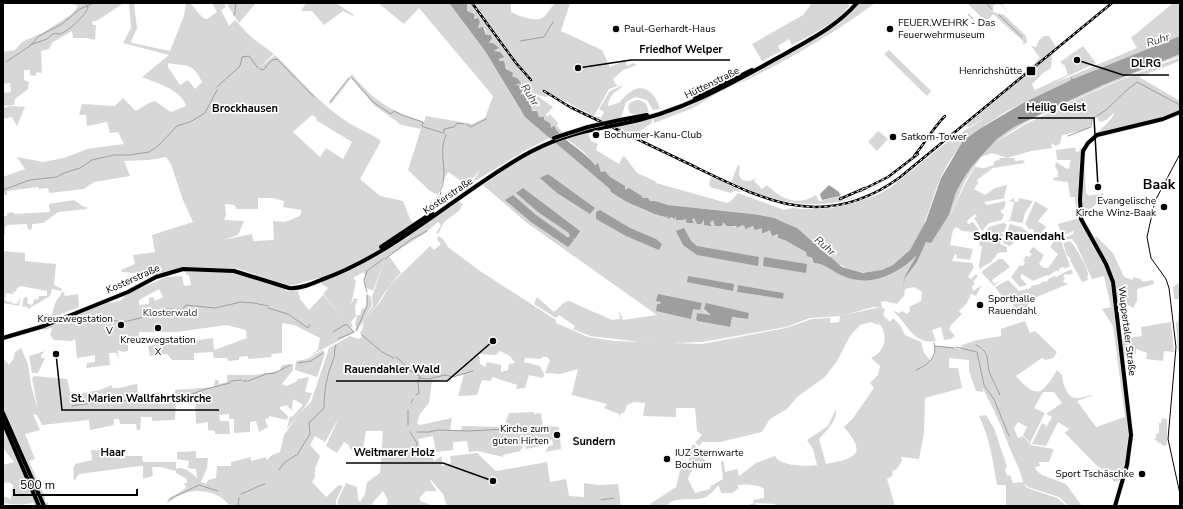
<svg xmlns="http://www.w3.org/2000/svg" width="1183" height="509" font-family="'Nunito Sans',sans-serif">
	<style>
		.green { fill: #d7d7d7; fill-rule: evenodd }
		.water { fill: #9e9e9e }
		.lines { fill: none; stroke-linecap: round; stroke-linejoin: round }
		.stream { stroke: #9e9e9e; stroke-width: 1 }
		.major-casing { stroke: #dbdbdb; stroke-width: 5 }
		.major { stroke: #000; stroke-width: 4 }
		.tram { stroke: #000; stroke-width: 1 }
		.rail-casing { stroke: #000; stroke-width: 2.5 }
		.rail { stroke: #fff; stroke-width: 1; stroke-dasharray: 3; stroke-linecap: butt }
		.major-bridge-casing { stroke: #dbdbdb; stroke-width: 5; stroke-linecap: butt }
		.major-bridge { stroke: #000; stroke-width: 4 }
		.poi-dot { fill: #000; stroke: #fff; stroke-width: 1.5 }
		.labels { text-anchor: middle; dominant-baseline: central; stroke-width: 3.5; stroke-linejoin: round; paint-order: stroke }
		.poi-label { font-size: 10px; fill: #000; stroke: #fff; text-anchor: start }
		.street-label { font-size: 10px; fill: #000; stroke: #fff }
		.park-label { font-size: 10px; fill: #2e2e2e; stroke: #fff }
		.water-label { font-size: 11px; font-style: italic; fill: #3f3f3f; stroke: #fff }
		.neighbourhood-label { font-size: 11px; font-weight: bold; fill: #000; stroke: #fff }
		.quarter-label { font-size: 12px; font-weight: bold; fill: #000; stroke: #fff }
		.district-label { font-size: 14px; font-weight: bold; fill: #000; stroke: #fff }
		.leader { fill: none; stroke: #000; stroke-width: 1.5 }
		.callout-dot { fill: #000; stroke: #fff; stroke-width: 1.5 }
		.callout-label { font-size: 11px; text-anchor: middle; font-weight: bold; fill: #000; stroke: #fff; stroke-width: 3.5; stroke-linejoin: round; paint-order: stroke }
	</style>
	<rect width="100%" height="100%" fill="#fff"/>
	<g class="green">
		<polygon points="69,3 124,3 98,20 92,22 93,25 96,25 95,40 87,38 73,38 72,31 53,42 49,49 41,51 42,73 37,72 35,76 30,75 30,70 24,70 24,80 29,82 28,89 15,99 14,105 3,106 3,93 11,92 10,83 3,84 3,52 15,50 22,42 44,32 72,14 78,6"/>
		<path d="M 186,3 L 190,3 L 203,18 L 207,19 L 217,12 L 212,3 L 224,3 L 226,7 L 221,10 L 229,26 L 235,20 L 251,37 L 274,54 L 258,69 L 275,55 C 298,77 317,101 343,119 C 355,128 369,132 381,141 L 360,179 L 380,196 L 403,201 L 410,219 L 417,229 L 460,200 L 460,203 L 463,203 L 459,211 L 444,222 L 438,234 L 436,233 L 441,225 L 438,222 L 424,234 L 389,256 L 401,273 C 390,283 384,294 376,306 C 370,314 363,320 360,329 L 362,321 L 373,306 L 372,297 L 385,259 L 373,291 L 365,287 L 364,281 L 365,275 L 363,272 L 353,278 L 356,281 L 351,305 L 354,298 L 358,299 L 355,307 L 356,316 L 351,322 L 353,328 L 350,327 L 355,332 L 308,357 L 318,350 L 320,338 L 294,325 L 282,323 L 282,353 L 271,354 L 272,357 L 248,359 L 248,356 L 239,357 L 239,360 L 228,361 L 227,358 L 214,358 L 213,352 L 194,353 L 194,360 L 172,360 L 167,354 L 150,356 L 148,346 L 172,341 L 172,337 L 180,343 L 213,338 L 214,350 L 247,338 L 246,330 L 227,325 L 176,332 L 139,332 L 139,337 L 128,338 L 128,351 L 123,352 L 118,350 L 119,364 L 117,353 L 109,353 L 110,365 L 86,368 L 87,363 L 95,362 L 95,355 L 77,358 L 75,339 L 72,341 L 54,340 L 50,335 L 52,328 L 44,330 L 43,328 L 109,301 L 110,303 L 122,300 L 125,295 L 166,277 L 182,276 L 184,286 L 191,285 L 189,275 L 186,275 L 186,270 L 151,277 L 150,274 L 139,280 L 137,273 L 122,272 L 121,270 L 135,264 L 133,255 L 155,252 L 152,235 L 193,222 L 183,200 L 171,164 L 166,157 L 149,160 L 124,161 L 130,176 L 94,182 L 84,189 L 49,193 L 48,188 L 39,189 L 38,187 L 7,191 L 7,195 L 3,195 L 3,177 L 25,169 L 17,157 L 43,162 L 64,158 L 87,149 L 124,144 L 118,132 L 110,133 L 107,122 L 87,126 L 86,115 L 79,115 L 82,104 L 115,106 L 123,98 L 136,111 L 147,104 L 155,101 L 171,112 L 186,106 C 181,89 156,83 142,77 L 169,55 L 123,43 L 131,28 L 129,4 L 134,4 L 137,28 L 131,41 L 132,43 L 170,51 L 184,16 ZM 168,63 C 189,67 192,62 202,82 L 195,89 L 188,80 L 180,85 L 168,67 ZM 312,115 L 317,118 L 316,120 L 352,142 L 343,159 L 326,148 L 320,157 L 293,132 ZM 258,198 L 273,198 L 284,201 L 283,207 L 302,210 L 300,216 L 285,222 L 273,221 L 274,240 L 253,241 L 252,234 L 222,240 L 238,235 L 244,221 L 224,220 L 226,215 L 225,204 L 234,205 L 237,209 L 258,209 ZM 236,268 L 287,285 L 294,285 L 318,278 L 319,282 L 328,288 L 323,294 L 343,318 L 323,295 L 309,310 L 300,299 L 298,291 L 286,291 L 286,288 L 238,273 ZM 159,289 L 163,297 L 155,301 L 153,297 L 149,298 L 149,304 L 139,305 L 139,300 Z"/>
		<polygon points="226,3 256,3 239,23"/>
		<polygon points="306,3 336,3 354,15 353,16 343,11 324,25 312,11 301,11"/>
		<path d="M 378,3 L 449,3 L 485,51 L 521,111 L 550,138 L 526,150 L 472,183 L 480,170 L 467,185 L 448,172 L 444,178 L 438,195 L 430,191 L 408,170 L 421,129 L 398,124 L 399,123 L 375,106 L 351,78 L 331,104 L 329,102 L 352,74 C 372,100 392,112 424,122 L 426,116 L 472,124 L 485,118 L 493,96 L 419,8 L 404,24 Z"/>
		<path d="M 464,3 L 471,3 L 512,60 L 514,57 L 473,3 L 511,3 L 511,12 C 519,16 534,22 542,18 C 547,15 551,7 555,3 L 570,3 L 561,31 L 602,50 L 610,67 L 625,60 L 627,66 L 633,63 L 637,65 L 623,70 L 613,79 L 616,85 L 620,85 L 609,89 L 594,116 L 545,91 L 544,92 L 549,96 L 545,97 L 535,94 L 553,107 L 546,115 L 547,117 L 550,114 L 558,123 L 557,126 L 563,133 L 559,134 L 554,127 L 551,129 L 539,117 L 535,110 L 532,111 L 530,103 L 526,102 L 525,94 L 520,94 L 524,91 L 515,86 L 505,65 L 499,61 L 500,52 L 495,52 L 494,51 L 499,49 L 489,44 L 492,38 L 491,35 L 486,35 L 485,28 L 478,28 L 480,22 L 478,18 L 474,19 L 472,14 L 467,11 L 467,3 Z"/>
		<path d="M 812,3 L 850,3 C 846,18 806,38 792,45 L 789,39 L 778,46 L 781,51 L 762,61 L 752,44 L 803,15 Z"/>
		<path d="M 859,3 L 875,3 C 831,36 781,64 732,87 L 839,24 Z"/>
		<polygon points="967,3 1002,3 1007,12 1007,13 1002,5 997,4 993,6 993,12 1004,15 1026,36 1027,43 1022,44 1024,42 993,14 986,22"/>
		<path d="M 1173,3 L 1180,3 L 1180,36 L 1073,79 L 1071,77 L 1072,80 C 1039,95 990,116 965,142 C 955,152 947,164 941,177 C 927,208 923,253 887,268 C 879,271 870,274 861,272 C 830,267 821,244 797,229 C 785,220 768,219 755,214 L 668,205 L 655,201 L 650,201 L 648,198 L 642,198 L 642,196 L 629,188 L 625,188 L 610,177 L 605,171 L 601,172 L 597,163 L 595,165 L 584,152 L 567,139 L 588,132 L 591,141 L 598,144 L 596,150 L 619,164 L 623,156 L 625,157 L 637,173 L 655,181 L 656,183 L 727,203 L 731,201 L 738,193 L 784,210 L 792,208 L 804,209 L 832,208 L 857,202 L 877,195 L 891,187 L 951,139 L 969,128 L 991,115 L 969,127 L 966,126 L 952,137 L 1057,49 L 1052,55 L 1051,68 L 1043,73 L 1032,84 L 1035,90 L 1067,75 L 1068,76 L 1052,84 L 1137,48 L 1131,38 Z"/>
		<polygon points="1044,36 1049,36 1056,47 1003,91 1040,58 1031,46 1036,47 1039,40"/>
		<polygon points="1083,46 1096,63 1068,76 1065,66 1060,62"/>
		<polygon points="889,50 931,91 927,96 884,54"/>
		<path d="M 1180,54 L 1180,56 C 1145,68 1112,83 1078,98 C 1051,110 1022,122 998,141 L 1024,125 L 1066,104 L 1118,81 L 1180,57 L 1180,61 L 1139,77 L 1180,101 L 1180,110 L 1163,118 L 1103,132 L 1084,146 C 1093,133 1109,126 1115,112 L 1106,120 L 1100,122 L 1096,116 L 1092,119 L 1089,129 L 1062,135 L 1060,144 L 1056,146 L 1051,143 L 1052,148 L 1031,151 L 1007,158 L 992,153 L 981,157 L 965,181 L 948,220 L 925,256 L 948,220 L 966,182 L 975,167 L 984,168 L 994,165 L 994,161 L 999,160 L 1000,158 L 1014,158 L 1015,161 L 1023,160 L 1025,163 L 993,168 L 977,180 L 978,183 L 974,189 L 985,195 L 995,188 L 1007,185 L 1004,197 L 1006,198 L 984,202 L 987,205 L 1006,201 L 1004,209 L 1001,210 L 1001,213 L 1004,214 L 1002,220 L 989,223 L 982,231 L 974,218 L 977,216 L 975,214 L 967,221 L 968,224 L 973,222 L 981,233 L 963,231 L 956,227 L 953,230 L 950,245 L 973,249 L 970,260 L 956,258 L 957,255 L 955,254 L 952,261 L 972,263 L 974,267 L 968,277 L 971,279 L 976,274 L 978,276 L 973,282 L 975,284 L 972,286 L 973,291 L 982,285 L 976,296 L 971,294 L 967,303 L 959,311 L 962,314 L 951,325 L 949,329 L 955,336 L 951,339 L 944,340 L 941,327 L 932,330 L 936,341 C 914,345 908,325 894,312 L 894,311 L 899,313 L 902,311 L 907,314 L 910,311 L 909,307 L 921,301 L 922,292 L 914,287 L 905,289 L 904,296 L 897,304 L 885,301 L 881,302 L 882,307 L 873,307 L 841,316 L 880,307 L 885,309 L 883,315 L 890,322 L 893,318 L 900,325 L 905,335 L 921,342 L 924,353 L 930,360 L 934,355 L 935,346 L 954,347 L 962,350 L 960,349 L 962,345 L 977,340 L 1001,336 L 1001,329 L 1025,321 L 1030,333 L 1035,331 L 1057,352 L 1053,358 L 1046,360 L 1042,358 L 1016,376 C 1037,400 1042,395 1057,370 L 1062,375 C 1062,381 1067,398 1075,398 C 1081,399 1088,395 1094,395 L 1077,401 L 1096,427 L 1125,417 L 1113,326 L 1102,309 L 1111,307 L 1104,276 L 1092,279 L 1076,244 L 1072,239 L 1063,240 L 1074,233 L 1073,231 L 1062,236 L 1058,224 L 1076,219 L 1080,220 L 1102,258 L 1110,275 L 1128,416 L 1126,417 L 1128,417 C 1129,439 1127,458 1121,480 L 1114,482 L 1108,473 L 1096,465 L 1065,433 L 1069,429 L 1058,422 L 1046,446 L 1032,444 L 1042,423 L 1046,425 L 1045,429 L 1052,417 L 1046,414 L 1062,403 L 1054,392 L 1043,392 L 1034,408 L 1045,413 L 1030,443 L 1023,435 L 1027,427 L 1018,422 L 1014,428 L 1018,438 L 1023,436 L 1031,445 L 1054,449 L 1049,462 L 1039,462 L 1040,466 L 1035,467 L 1036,470 L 1042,475 L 1066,484 L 1082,506 L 1069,506 L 1059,497 L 1028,487 L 1023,482 L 1027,488 L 1057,498 L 1067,506 L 1006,506 L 1006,485 L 997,485 C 993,461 990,439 979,416 L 986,415 L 994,428 L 1007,467 L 1005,468 L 1007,476 L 1010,475 L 1013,483 L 1023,482 C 1020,468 1013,457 1008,444 C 1001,424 992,406 982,387 L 983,392 L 976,391 L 969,371 L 969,360 L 949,358 L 949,368 L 958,368 L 962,388 L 925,398 L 924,433 L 919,459 L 901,457 L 902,461 L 896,470 L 893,470 L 892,476 L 887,479 L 895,506 L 775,506 L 775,504 L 755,503 L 757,506 L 746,506 L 754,503 L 753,500 L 764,498 L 764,489 C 758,484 744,484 737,485 L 739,488 L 732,493 L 721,493 L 719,486 L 718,486 C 715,489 710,495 706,497 C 696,502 673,495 667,506 L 651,506 L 650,504 L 676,487 L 681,467 L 689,466 L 689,452 L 693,444 L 700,450 L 697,455 L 705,460 L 704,464 C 695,466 691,469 688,479 L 695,493 L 710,489 L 711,486 L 723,479 L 721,461 L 724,462 L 725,472 L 737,469 L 739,476 L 756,463 L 775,456 C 780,466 807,467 817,465 L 813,449 L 807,440 L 828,426 L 836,409 C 838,420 826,431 819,439 L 826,464 C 855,458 868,455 844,427 L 853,418 L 874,388 L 870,383 L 878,375 L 880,366 L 871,358 C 886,351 889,334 878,322 L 879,325 L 871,322 L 860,325 L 850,336 L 837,361 L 825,377 L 797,397 L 787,409 L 770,419 L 762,432 L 720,442 L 702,442 L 700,446 L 695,443 L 702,435 L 697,431 L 695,408 L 676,408 L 676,417 L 643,416 L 645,403 L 634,402 L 627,405 L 624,413 L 621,413 L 619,418 L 619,414 L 604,408 L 607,404 L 572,395 L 571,398 L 578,369 L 560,374 L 545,373 L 550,360 L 547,357 L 543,357 L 541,359 L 525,358 L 524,362 L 540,366 L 544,374 L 543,378 L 529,375 L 525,388 L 516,389 L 517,385 L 492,377 L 491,381 L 482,380 L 477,395 L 458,396 L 464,374 L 452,377 L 450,382 L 445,380 L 432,381 L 429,403 L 420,414 L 417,423 L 420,425 L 452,418 L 450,430 L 461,430 L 462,426 L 504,427 L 509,413 L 534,412 L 534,414 L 541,413 L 543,426 L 559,427 L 559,430 L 553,432 L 555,437 L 560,438 L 561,449 L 545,452 L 549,446 L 553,445 L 552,439 L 546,445 L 526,449 L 525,444 L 520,451 L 503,455 L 503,457 L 478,451 L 469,452 L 467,441 L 453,442 L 453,450 L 436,452 L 433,436 L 418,439 L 421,450 L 426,458 L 432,457 L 434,461 L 442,456 L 442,466 L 451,463 L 450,456 L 477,453 L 496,471 L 547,462 L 550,482 L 566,479 L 569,496 L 584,497 L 584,483 L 599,485 L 618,484 L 621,506 L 447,506 L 443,494 L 431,480 L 430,481 L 437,491 L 426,491 L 420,497 L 420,501 L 434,506 L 385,506 L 387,504 L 388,500 L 383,491 L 373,502 L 372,506 L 337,506 L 338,500 L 346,483 L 357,487 L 358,499 L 360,502 L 365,494 L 367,482 L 380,473 L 383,431 L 366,431 L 362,455 L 350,449 L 349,445 L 344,442 L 337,453 L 326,446 L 339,417 L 325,442 L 315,436 L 310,445 L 320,456 L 315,469 L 315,477 L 312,482 L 326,497 L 339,485 L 343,486 L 336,500 L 336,506 L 233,506 L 232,504 L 230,506 C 218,490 195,487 178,496 C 173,498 171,502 167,503 L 168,499 L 186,488 L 184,483 L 187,483 L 187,479 L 176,473 L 176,471 L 161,467 L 152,467 L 153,476 L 143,479 L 143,466 L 140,466 L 79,474 L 74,481 L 73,467 L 75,466 L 75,464 L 92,460 L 91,450 L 111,451 L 111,456 L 116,455 L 115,451 L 119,450 L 120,459 L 125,458 L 125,456 L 142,456 L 143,462 L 176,462 L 176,470 L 178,468 C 187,468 190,472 197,478 L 196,469 L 188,468 L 189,461 L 177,459 L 177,452 L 196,451 L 196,458 L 208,458 L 207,468 L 201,482 L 206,484 L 208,480 L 216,478 L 217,466 L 231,466 L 231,462 L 251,457 L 251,461 L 266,457 L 267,460 L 272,455 L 280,452 L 284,435 L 299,414 L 311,402 L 329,348 L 350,336 L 358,339 L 362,337 L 360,332 L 362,331 L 364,321 L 381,301 L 390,285 L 430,246 L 434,250 L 441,244 L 437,239 L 438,236 L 443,239 L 448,247 L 480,271 L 556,320 L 556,323 L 588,337 L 615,341 L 702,344 L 786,328 L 812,319 L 830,318 L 830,323 L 839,322 L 840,316 L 810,318 L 786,327 L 702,342 L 673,343 L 641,342 L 590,336 L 573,329 L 575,326 L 559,315 L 556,318 L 534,304 L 537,297 L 554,312 L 565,302 L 569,301 L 612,320 L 620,319 L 619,310 L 623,320 L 657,315 L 527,223 L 483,185 C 506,169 529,152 556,143 L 611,189 L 611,192 L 647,211 L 648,208 L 671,217 L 676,215 L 680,219 L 685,217 L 688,223 L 694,223 L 691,220 L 694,218 L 701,222 L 704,219 L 704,225 L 712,225 L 710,223 L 713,220 L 722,223 L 723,221 L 738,228 L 743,225 C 748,228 753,225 758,229 L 762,227 L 771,230 L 773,235 L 779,234 L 779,238 C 789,239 797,248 806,252 C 811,261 820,264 830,268 C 870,284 884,286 918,254 L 905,278 L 917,262 L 926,242 L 931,242 L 949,215 L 956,192 L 964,178 L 972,165 L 997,139 L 1014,127 L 1045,112 L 1103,85 ZM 738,285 L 784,293 L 783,299 L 737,292 ZM 704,310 L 749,313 L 748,319 L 731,317 L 729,327 L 697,321 L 696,319 L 697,313 L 711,315 ZM 500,351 L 510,356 L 522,373 L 515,363 L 509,364 L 508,370 L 501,372 L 501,365 L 487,362 L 485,367 L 480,364 L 479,354 L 496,355 Z"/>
		<path d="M 623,79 L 621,88 C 613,93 609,96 608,106 C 612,105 616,104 620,102 C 623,99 625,95 629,93 C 644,81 656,94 660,109 L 653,110 L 647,100 L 635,97 L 626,102 L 621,118 L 603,122 L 595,117 L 595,116 L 601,118 L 604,112 L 599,109 L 610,91 L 621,86 Z"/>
		<polygon points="719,92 693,108 654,123 653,118 687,107"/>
		<path d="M 640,100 L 646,104 L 649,112 L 636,115 L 630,113 C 625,105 631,100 640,100 Z"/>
		<polygon points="11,106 25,107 17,126 12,117 3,119 3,108"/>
		<polygon points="652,118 652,123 632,136 614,127"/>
		<polygon points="878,131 888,139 877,151 868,142"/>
		<polygon points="1072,148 1076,148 1075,151 1079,152 1080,148 1083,148 1080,159 1077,207 1076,207 1075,197 1070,197 1068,182 1053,180 1053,178 1058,177 1058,172 1055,166 1056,162 1067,169 1069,168 1071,160 1057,160 1056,150"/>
		<polygon points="1084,160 1086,193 1089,196 1104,193 1102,197 1094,203 1101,199 1093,207 1084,211 1082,210 1088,208 1082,209 1081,207"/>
		<path d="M 738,165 L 740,166 L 739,175 L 742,180 L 750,181 L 757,178 L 754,181 L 762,189 L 767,185 C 781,199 797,207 816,195 L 819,201 L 838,197 L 840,193 L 843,200 L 861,196 C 815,212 773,203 731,182 Z"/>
		<polygon points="712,176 743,192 734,191 731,193 710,187 709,183"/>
		<polygon points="1014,198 1014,201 1018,202 1019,198 1033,201 1025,213 1022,225 1022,223 1005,220 1010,220 1014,202 1009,201"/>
		<polygon points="74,200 84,207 87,207 87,209 58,212 43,223 32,224 32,229 28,230 27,224 7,225 5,227 5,235 3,235 3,216 7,216 7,213 13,212 14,214 50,212 49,204"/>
		<polygon points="1035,201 1048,209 1038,221 1046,227 1038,236 1033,232 1034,230 1031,228 1030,230 1025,224"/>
		<polygon points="1003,223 1007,224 1004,232 1001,232 1003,235 1000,244 1007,247 1007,252 998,253 991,262 982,267 980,270 979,265 982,247 979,245 981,237 989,227"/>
		<polygon points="1010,224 1021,227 1036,238 1034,241 1018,231 1015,236 1013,235 1013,244 1009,246 1003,243"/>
		<polygon points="1096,236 1113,253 1124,277 1133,280 1133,277 1141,279 1142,282 1153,280 1154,284 1137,289 1137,301 1133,308 1127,304 1117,304 1115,290 1094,241"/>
		<polygon points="1060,238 1070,266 1064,269 1063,267 1060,268 1058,272 1057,270 1048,276 1047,275 1033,281 1022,274 1020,277 1027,285 1020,287 1011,277 1020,265 1023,266 1025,262 1023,261 1026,256 1029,257 1032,254 1029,252 1033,247 1044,255 1039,264 1044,268 1048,268 1058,254 1050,247 1054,241"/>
		<path d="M 1070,241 C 1074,244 1088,268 1088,274 C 1088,276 1087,278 1088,280 L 1082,282 L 1070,260 L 1071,259 L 1067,255 L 1063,243 Z"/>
		<path d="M 3,251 L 25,253 L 25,261 L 56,264 L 54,285 L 62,289 L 61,291 L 52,289 L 50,296 L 28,309 L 27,307 L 3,303 L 5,298 L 3,297 ZM 21,286 L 47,291 L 47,296 L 39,296 L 38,300 L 34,299 L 33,304 L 31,305 L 27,303 L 28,298 L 24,297 L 22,306 L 19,306 L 20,297 L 17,304 L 11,303 L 12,299 L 10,302 L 5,301 L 6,293 L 13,294 L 14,291 L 16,292 L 17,288 Z"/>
		<polygon points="999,259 1003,259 1010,267 992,280 994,284 1001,280 994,286 981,272"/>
		<polygon points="1069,270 1072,270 1073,273 1069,275 1065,274 1063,277 1065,278 1063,282 1068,284 1027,301 1029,308 1013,316 1009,309 1014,306 1010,299 1003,298 995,287 1008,280 1019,291 1031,288 1031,286 1040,284 1043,281 1044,282 1048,281 1048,279 1055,276 1056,277"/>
		<path d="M 1180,282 C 1182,305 1180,329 1180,351 L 1178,351 L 1176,323 L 1178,321 L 1180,299 L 1174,299 L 1173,287 Z"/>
		<polygon points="63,291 65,296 78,294 79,307 51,318 55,303"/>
		<polygon points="367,294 371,297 372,305 357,331 355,324 357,315 360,315 362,309 367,307"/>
		<polygon points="1171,322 1174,352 1164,351 1163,361 1146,359 1147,353 1136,349 1136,354 1123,356 1122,339 1142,336 1141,327"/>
		<path d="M 21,348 L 28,364 L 31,385 L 38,410 L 32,378 L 34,376 L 67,379 L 71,395 L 100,390 L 112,385 L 112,388 C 121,389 128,385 137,384 L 138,395 L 163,392 L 164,395 L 175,394 L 175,390 L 214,387 L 215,380 L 218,380 L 219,384 L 227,382 L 227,375 L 255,375 L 279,371 L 282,365 L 293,364 L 293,370 L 282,384 L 286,386 L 296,382 L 298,379 L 309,377 L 305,392 L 312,393 C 309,405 295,418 287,429 L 290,416 L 292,417 L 303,405 L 293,399 L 292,410 L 286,405 L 280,407 L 280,409 L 288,416 L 287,420 L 269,416 L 269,418 L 265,419 L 268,427 L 259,432 L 256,421 L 250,422 L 250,432 L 234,433 L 234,419 L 229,419 L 229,414 L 219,415 L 220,421 L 229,421 L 230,434 L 215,434 L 215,431 L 208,430 L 208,422 L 196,424 L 195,396 L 176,401 L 175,420 L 152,421 L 152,417 L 141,417 L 140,430 L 137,430 L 136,424 L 120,424 L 119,419 L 114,419 L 114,425 L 90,430 L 89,420 L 42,425 L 37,415 L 33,414 L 40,430 L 25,434 L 35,459 L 29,461 L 45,497 L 45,503 L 48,502 L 48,506 L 35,506 L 33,503 C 23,505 13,505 3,503 L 3,496 L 11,499 L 13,485 L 10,483 L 3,482 L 3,465 L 14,462 L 3,448 L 3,358 L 9,365 L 14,358 L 15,352 Z"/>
		<polygon points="323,350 325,354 317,377 295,370 296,361 307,359"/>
		<polygon points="45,351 41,355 41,358 45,358 38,373 32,373 29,356"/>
		<polygon points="1162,418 1167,419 1167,445 1164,446 1154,439 1156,438 1156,434 1159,433 1159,423 1161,423"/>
	</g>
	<g class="water">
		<path d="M 449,3 L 467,3 L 467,11 L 474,14 L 474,19 L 478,18 L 480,22 L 478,28 L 483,27 L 486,35 L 491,35 L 492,38 L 489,43 L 493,43 L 499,48 L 494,51 L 500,52 L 504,57 L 499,59 L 499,61 L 504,61 L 506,69 L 513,73 L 512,76 L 518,79 L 521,83 L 515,85 L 521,86 L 524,91 L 520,94 L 527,95 L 528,98 L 526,101 L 530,101 L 532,111 L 537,111 L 539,117 L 544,117 L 544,120 L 550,123 L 551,128 L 554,126 C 561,140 585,151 595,165 L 598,163 L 601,172 L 605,171 L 610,177 L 625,186 L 625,189 L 629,188 L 642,196 L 642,198 L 648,198 L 650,201 L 655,201 L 668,205 L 753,214 L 774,218 L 797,228 L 842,267 L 863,273 L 882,270 L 893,265 L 910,250 L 926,221 L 941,178 L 963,141 L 981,128 L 1023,103 L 1071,80 L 1071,77 L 1073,79 L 1180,36 L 1180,54 L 1103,85 L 1045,112 L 1014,127 L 997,139 L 972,166 L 964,178 L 956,192 L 949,215 L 931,243 L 926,242 L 917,262 L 905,278 L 902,288 L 905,276 L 917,255 C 896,276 868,289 839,274 C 831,270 823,263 814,263 L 812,258 L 807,256 L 806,252 C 796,247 788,240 778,238 L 778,234 L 772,236 L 770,230 L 764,233 L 762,233 L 762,228 L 755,230 L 753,226 L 745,229 L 745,227 L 743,225 L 737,228 L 736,226 L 727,226 L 723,222 L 722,226 L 715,226 L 713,220 L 710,223 L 712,226 L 704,225 L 704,220 L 701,224 L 697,224 L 694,218 L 692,220 L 694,223 L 687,223 L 685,218 L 684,220 L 676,220 L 676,215 L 675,219 L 671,217 L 668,219 L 667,216 L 666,217 L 658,215 L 658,213 L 657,215 L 627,202 L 611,192 L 610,189 L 525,117 L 485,51 Z"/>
		<polygon points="548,174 595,208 590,214 557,193 540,178"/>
		<polygon points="829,185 839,192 840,196 822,200 820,194"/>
		<polygon points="523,188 580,231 575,239 572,238 574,240 568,247 531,222 505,200 513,195 536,215 567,237 570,237 569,233 538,212 516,193"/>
		<polygon points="600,210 630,228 656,239 662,244 659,250 626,236 596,219 596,212"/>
		<polygon points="684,228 691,241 697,246 759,257 758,266 697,255 683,245 676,231"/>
		<polygon points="764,257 807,264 806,273 763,266"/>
		<polygon points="688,276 734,284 733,291 687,282"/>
		<polygon points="738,285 784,293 783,299 737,292"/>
		<polygon points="658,294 702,303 700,310 693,309 691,319 656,311 657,304 660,304 661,302 656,301"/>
		<polygon points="706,303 749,313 748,319 732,317 730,327 697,321 696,319 697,313 711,315 704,309"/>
	</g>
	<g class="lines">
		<g class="stream">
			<polyline points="986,3 992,9"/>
			<polyline points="235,11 236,3"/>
			<polyline points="968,14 973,19"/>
			<polyline points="234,15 235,12"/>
			<polyline points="999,15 1022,37"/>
			<polyline points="520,41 544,37 553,22"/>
			<path d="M 30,45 L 47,39 L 53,34 C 55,33 57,34 59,34 C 66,34 88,13 88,7 L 85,3"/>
			<polyline points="6,62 30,46 39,36 62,24 80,9 94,3"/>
			<polyline points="260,69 263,70 272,60 277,59 314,97"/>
			<polyline points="352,78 373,102 391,114 394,111 404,116"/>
			<polyline points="217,87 240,66 242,57 249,56 258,68"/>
			<polyline points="1131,87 1137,82 1180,105"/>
			<polyline points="330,102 349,78"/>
			<polyline points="405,116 423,122 422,126 424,127 443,133"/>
			<polyline points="466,124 471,127 486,119"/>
			<polyline points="1091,126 1092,119 1106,110 1130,87"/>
			<polyline points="444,133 444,129 454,127 457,123 464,124"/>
			<polyline points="1068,136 1091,127"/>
			<polyline points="3,190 30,180 57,177 64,173 80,168 92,160 114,155 129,155 149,152 158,146 177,126 190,122 205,113 217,90"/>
			<path d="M 440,191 C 450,174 437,154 446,135"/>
			<polyline points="440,195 441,192"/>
			<polyline points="439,197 440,205"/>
			<polyline points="385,259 410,240 427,231"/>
			<polyline points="364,280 367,271 383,259"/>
			<polyline points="364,281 367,292"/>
			<polyline points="268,308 288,314 308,328 310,325"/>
			<polyline points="92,321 97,319 102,321 103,319 124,322 156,314 167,309 182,310 186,305 215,308 241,302 254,303 268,306"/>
			<polyline points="89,322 91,321"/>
			<polyline points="356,331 367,306 367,295"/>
			<polyline points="333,332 346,324 354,332 338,339"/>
			<polyline points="362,335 382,352 394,358"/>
			<path d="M 976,345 C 992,353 985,360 990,374 C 993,381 997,388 1000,395"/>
			<polyline points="935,346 954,348"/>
			<polyline points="956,347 977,352 984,385 995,401"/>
			<path d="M 396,357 C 406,364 409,373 420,376 L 418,382 L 419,393 L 416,395"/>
			<polyline points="298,363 311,361 323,353"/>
			<path d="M 916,370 C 928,365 938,357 934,343"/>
			<polyline points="419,378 428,379 445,375 453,377 473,371"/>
			<polyline points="243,381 247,381"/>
			<polyline points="248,381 266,374 275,373 290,365"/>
			<polyline points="139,400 183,397 206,389 230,383 231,381 241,380"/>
			<polyline points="995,402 1009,436"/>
			<polyline points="411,403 413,399"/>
			<polyline points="72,406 98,402 110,403 113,401 134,400"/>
			<polyline points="408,425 408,410"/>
			<polyline points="410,432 417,443 416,452"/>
			<polyline points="417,432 429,432 438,430 469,431 507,429 517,433 521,432"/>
			<path d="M 297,455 L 310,434 L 309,423 L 324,408 C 324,390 327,376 333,360 C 336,355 333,351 336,345"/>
			<polyline points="279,470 284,463 296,455"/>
			<path d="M 241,494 C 250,491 257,486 265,484"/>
			<polyline points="170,499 199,485 218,491"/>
			<polyline points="601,500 614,498"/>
			<polyline points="238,506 239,498"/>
		</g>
		<defs>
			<g id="major">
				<polyline points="727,76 735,77"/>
				<polyline points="695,98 752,70"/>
				<polyline points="620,120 647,115"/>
				<path d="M 621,124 C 680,113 731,84 783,55 C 809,40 836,27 857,3"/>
				<polyline points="381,247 432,213"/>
				<path d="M 3,338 L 44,326 L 128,292 L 156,277 L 183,269 L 234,271 L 289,288 C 300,289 311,284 321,280 C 396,253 455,195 523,156 C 549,141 577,132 606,127"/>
				<polyline points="3,413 44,506"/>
				<polyline points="3,422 39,506"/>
				<polyline points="1115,506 1127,465 1131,435 1113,282 1106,264 1081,219 1080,199 1083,151 1088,143 1097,135 1163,119 1180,112"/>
			</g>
		</defs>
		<use href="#major" class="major-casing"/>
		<use href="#major" class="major"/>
		<polyline class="tram" points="1180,154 1155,201 1147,237 1151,258 1166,279 1169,288 1176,347 1168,439 1180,494"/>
		<defs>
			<g id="rail">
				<polyline points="472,3 516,63 531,80"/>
				<path d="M 544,91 L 570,107 C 608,125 647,144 685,162 C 760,198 821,234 899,178 L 1112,3"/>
				<path d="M 914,156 C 925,143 933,128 945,116"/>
				<polyline points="860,191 888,177 918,154"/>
				<polyline points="840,199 865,188"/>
			</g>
		</defs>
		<use href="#rail" class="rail-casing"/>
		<use href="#rail" class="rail"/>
		<defs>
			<g id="major-bridge">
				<polyline points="606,127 621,124"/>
				<polyline points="554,138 588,127 620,120"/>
			</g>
		</defs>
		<use href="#major-bridge" class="major-bridge-casing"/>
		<use href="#major-bridge" class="major-bridge"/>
	</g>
	<g class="poi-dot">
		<circle cx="616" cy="29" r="4"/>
		<circle cx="890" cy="29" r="4"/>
		<rect x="1026" y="66" width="10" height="10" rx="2"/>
		<circle cx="596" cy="135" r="4"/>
		<circle cx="893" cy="137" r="4"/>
		<circle cx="1164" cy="207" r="4"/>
		<circle cx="980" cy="305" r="4"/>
		<circle cx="121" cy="325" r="4"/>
		<circle cx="158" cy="328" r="4"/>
		<circle cx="557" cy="435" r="4"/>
		<circle cx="667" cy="459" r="4"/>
		<circle cx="1142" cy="474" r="4"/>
	</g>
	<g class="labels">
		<g class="poi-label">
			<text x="898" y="23">FEUER.WEHRK - Das<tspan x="898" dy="12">Feuerwehrmuseum</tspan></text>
			<text x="624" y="29">Paul-Gerhardt-Haus</text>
			<text x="1022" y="71" text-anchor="end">Henrichshütte</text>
			<text x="604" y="135">Bochumer-Kanu-Club</text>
			<text x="901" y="137">Satkom-Tower</text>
			<text x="1156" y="201" text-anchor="end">Evangelische<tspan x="1156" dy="12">Kirche Winz-Baak</tspan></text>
			<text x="988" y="299">Sporthalle<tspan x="988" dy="12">Rauendahl</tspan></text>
			<text x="113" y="319" text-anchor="end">Kreuzwegstation<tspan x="113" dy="12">V</tspan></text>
			<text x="158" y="340" text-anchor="middle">Kreuzwegstation<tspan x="158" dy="12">X</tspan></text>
			<text x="549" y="429" text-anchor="end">Kirche zum<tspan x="549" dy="12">guten Hirten</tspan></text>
			<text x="675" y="453">IUZ Sternwarte<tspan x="675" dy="12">Bochum</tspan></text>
			<text x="1134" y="474" text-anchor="end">Sport Tschäschke</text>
		</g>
		<g class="street-label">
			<text transform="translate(712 83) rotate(-26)">Hüttenstraße</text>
			<text transform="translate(448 196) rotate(-34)">Kosterstraße</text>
			<text transform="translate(133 279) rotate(-24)">Kosterstraße</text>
			<text transform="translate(1127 331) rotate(83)">Wuppertaler Straße</text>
		</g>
		<g class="park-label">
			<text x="170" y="313">Klosterwald</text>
		</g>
		<g class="water-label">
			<text transform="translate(1158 40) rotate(-17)">Ruhr</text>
			<text transform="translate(530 95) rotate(58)">Ruhr</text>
			<text transform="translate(825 246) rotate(40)">Ruhr</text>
		</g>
		<g class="neighbourhood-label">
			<text x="245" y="108">Brockhausen</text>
			<text x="594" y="441">Sundern</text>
			<text x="113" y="452">Haar</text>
		</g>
		<g class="quarter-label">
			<text x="1019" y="236">Sdlg. Rauendahl</text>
		</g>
		<g class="district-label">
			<text x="1159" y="184">Baak</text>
		</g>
	</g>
	<path class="leader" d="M578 68L631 60H730M1077 60L1123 75H1169M1098 187L1094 118H1018M493 341L447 381H336M56 354L62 410H219M493 481L443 463H346"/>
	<g class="callout-dot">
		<circle cx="578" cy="68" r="4"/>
		<circle cx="1077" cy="60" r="4"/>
		<circle cx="1098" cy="187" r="4"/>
		<circle cx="493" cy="341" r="4"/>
		<circle cx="56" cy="354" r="4"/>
		<circle cx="493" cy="481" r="4"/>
	</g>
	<g class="callout-label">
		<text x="681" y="53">Friedhof Welper</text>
		<text x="1146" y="67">DLRG</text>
		<text x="1056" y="111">Heilig Geist</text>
		<text x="392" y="373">Rauendahler Wald</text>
		<text x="141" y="402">St. Marien Wallfahrtskirche</text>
		<text x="394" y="456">Weitmarer Holz</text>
	</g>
	<rect width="1183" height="509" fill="none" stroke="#000000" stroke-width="8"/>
	<path d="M14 489v6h123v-6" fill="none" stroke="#000000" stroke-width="2"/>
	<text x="20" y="489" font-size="12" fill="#000000" stroke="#ffffff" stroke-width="3" paint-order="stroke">500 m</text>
</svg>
